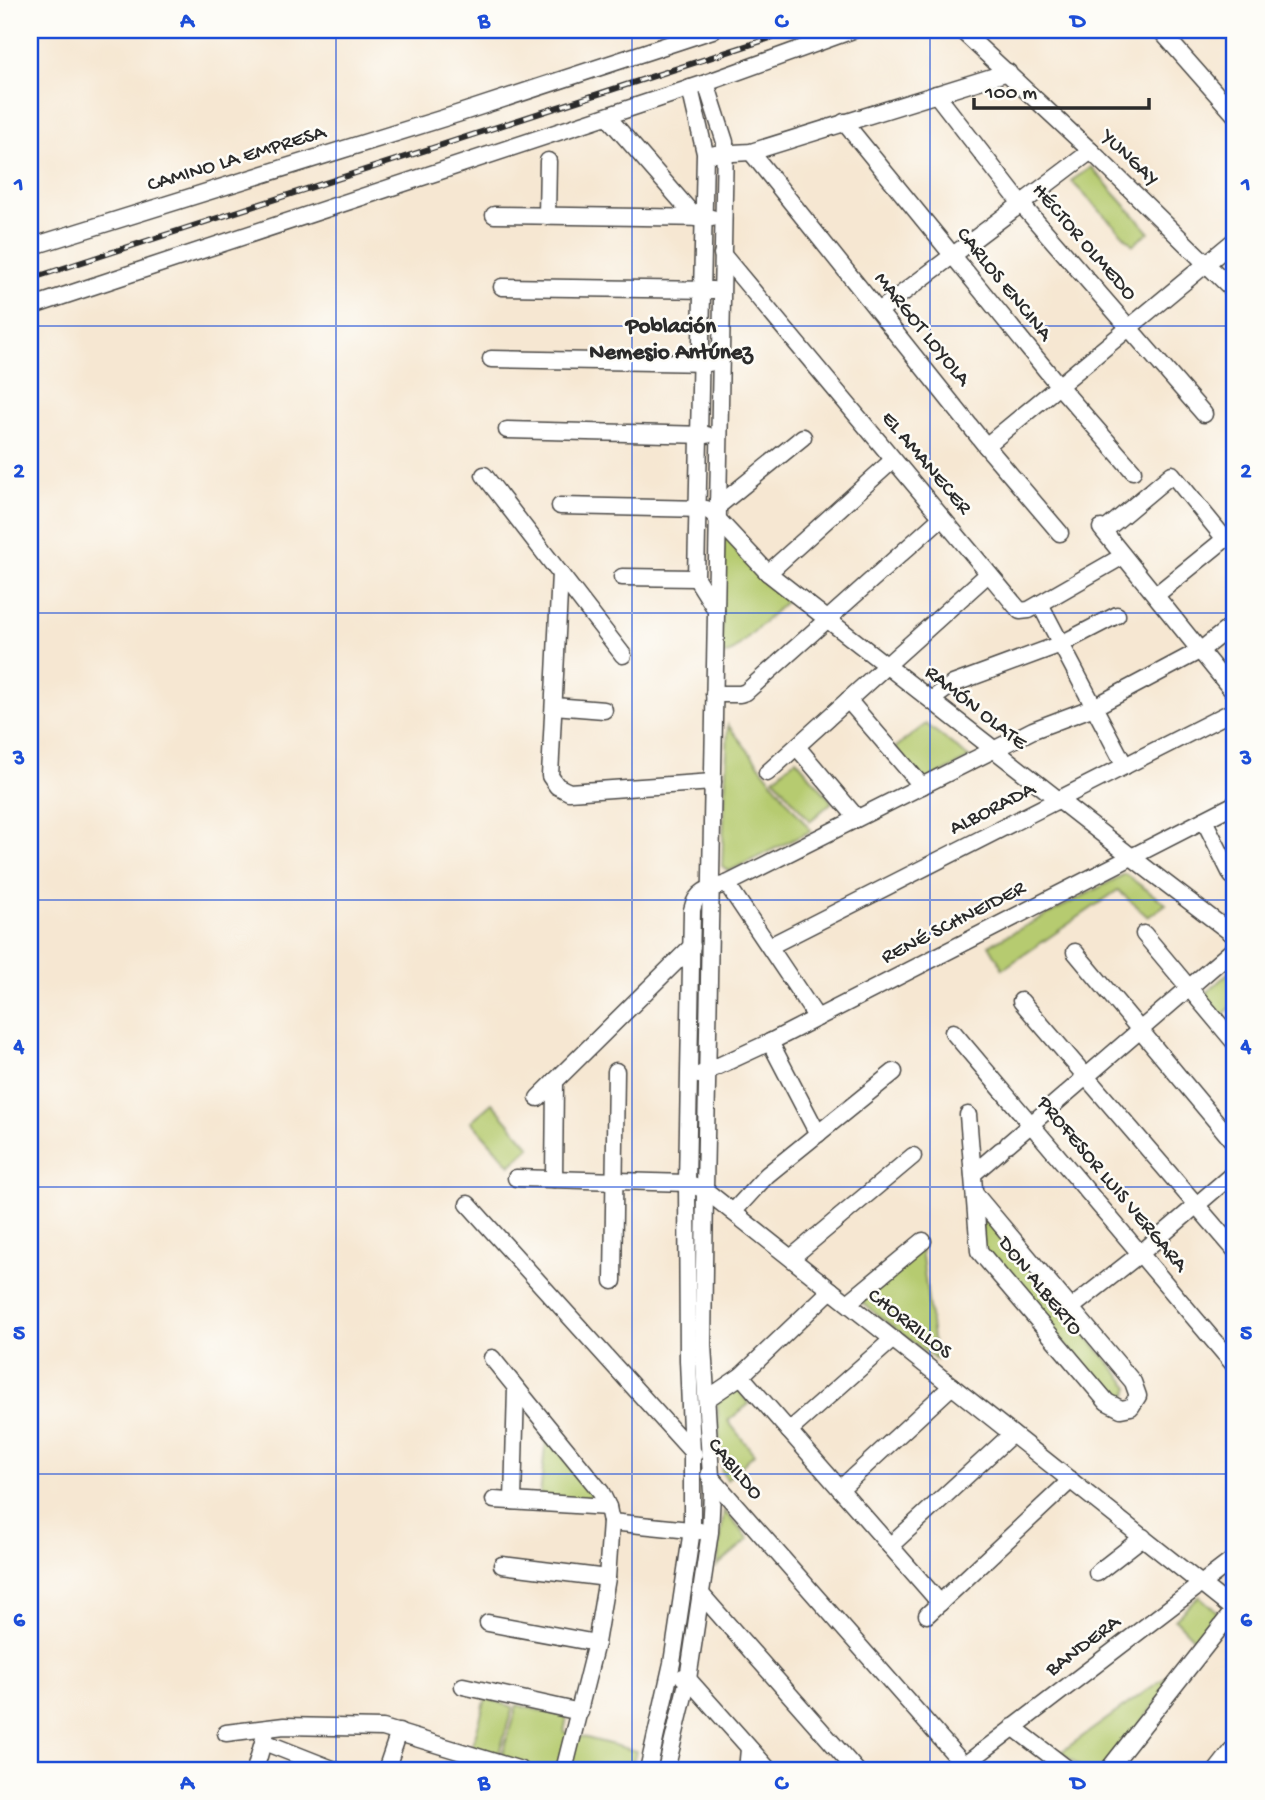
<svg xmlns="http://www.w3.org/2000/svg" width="1265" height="1800" font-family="'Gochi Hand',sans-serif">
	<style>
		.green { fill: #b6cb6f; stroke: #707b4d; stroke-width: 2 }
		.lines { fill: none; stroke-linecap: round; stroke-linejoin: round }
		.minor-casing { stroke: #494744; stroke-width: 19 }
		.minor { stroke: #fff; stroke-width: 16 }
		.rail-casing { stroke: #2b2b2b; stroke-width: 6 }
		.rail { stroke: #fdfcf7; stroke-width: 3.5; stroke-dasharray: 10; stroke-linecap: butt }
		.grid { fill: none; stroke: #1d4ed8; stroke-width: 2; stroke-opacity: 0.55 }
		.labels { text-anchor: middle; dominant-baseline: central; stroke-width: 5; stroke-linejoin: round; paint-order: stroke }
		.street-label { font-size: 21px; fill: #2b2b2b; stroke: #fdfcf7 }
		.neighbourhood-label { font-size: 23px; font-weight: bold; fill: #2b2b2b; stroke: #fdfcf7 }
		.neatline { fill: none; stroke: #1d4ed8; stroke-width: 2.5 }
		.grid-label { font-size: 23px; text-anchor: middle; font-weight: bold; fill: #1d4ed8 }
	</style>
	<rect width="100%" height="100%" fill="#fdfcf7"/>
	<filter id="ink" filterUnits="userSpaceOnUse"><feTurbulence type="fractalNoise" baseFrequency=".0143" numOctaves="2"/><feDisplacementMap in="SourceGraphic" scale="14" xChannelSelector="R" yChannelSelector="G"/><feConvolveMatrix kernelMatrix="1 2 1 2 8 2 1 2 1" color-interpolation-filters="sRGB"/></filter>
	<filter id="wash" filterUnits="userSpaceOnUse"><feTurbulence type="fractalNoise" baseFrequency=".00686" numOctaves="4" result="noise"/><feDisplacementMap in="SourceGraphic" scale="28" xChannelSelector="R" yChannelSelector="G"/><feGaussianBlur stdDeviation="1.57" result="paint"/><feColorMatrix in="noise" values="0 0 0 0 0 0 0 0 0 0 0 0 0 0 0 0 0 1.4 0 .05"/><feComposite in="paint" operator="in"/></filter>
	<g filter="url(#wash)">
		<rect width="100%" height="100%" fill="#f6e7d2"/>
		<g class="green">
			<polygon points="1091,167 1149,232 1133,245 1071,181"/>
			<polygon points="723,532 791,597 732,652 721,656"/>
			<polygon points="926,724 970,758 925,782 895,748"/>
			<polygon points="728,725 811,831 729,871 722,866"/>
			<polygon points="796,759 832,802 810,821 774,778"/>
			<polygon points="1125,874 1166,904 1148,917 1118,890 1003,969 989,945"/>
			<polygon points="1230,971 1235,974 1235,1003 1220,1018 1202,997"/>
			<polygon points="492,1103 530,1147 510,1165 471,1121"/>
			<polygon points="981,1211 1130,1387 1126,1397 1115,1401 982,1250"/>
			<polygon points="921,1249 936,1360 857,1299"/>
			<polygon points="736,1387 749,1404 728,1421 754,1454 727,1480 722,1472 717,1402"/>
			<polygon points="546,1437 592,1488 595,1502 540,1496"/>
			<polygon points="724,1511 749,1539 717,1566"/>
			<polygon points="1199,1596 1221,1615 1196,1641 1175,1619"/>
			<polygon points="1189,1660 1104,1770 1084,1770 1061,1752"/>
			<polygon points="486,1698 513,1707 498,1756 472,1747"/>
			<polygon points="517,1705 567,1717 564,1732 636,1751 631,1770 544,1770 501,1758"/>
		</g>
	</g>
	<g filter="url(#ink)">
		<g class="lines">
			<defs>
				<g id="minor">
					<polyline points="961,30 1091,151 1235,292"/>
					<polyline points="1160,30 1235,115"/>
					<polyline points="690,88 705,153 696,578 716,610"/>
					<polyline points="936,94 1022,205 1204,414"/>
					<polyline points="612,122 696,218"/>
					<polyline points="844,122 1059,386 1133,471"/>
					<polyline points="751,152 986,446 1060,533"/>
					<polyline points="715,154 751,152 1008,72"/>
					<polyline points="494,215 712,218"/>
					<polyline points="547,216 548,161"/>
					<polyline points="30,247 457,114 713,30"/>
					<polyline points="722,254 1020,611 1029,610 1123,556"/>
					<polyline points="502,287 713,290"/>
					<polyline points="30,307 706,83 853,30"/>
					<polyline points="879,311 1091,151"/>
					<polyline points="491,359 709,363"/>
					<polyline points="507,430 707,435"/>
					<polyline points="986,446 1235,240"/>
					<polyline points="484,475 623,655"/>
					<polyline points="560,506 706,509 712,513 768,573 1151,872 1235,936"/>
					<polyline points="718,506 803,437"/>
					<polyline points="1101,528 1235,694"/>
					<polyline points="1104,531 1172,474 1225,539 1156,595"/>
					<polyline points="560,573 550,776 557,786 569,792 713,782"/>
					<polyline points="768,573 893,460"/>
					<polyline points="622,577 696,578"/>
					<polyline points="1040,604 1125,766"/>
					<polyline points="714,694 740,694 746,692 941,518"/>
					<polyline points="848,700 922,786"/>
					<polyline points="931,700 953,684 1061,644 1117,615"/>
					<polyline points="554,706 604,710"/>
					<polyline points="797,747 857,818"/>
					<polyline points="767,773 988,574"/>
					<polyline points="1204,820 1232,876"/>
					<polyline points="727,884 1033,730 1094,707 1201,650 1235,623"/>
					<polyline points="1144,934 1235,1043"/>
					<polyline points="770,946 1235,710"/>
					<polyline points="1075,952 1235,1144"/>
					<polyline points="1021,1001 1235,1250"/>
					<polyline points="953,1032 1235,1366"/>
					<polyline points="770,1042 818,1134"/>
					<polyline points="699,1075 770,1042 1235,804"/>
					<polyline points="538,1098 692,946"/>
					<polyline points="968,1115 979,1251 1107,1402 1121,1409 1131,1407 1138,1396 1133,1382 975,1194"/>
					<polyline points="1008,1144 1235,948"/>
					<polyline points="973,1174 1001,1150"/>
					<polyline points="516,1178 687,1183 705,1190 1235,1611"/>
					<polyline points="554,1179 555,1081"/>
					<polyline points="468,1204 694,1454"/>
					<polyline points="733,1212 767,1175 894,1072"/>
					<polyline points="791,1258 913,1156"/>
					<polyline points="613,1281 616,1071"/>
					<polyline points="848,1303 923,1241"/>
					<polyline points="1071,1308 1141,1253 1235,1172"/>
					<polyline points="492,1358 601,1492 608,1507 611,1522 607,1578 596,1643 564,1770"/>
					<polyline points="741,1376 940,1603"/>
					<polyline points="707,1399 741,1376 831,1290"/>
					<polyline points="789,1431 893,1339"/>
					<polyline points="709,1475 964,1765"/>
					<polyline points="840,1489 952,1386"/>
					<polyline points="494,1500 608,1507"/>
					<polyline points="513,1501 516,1388"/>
					<polyline points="611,1522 700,1531"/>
					<polyline points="890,1546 1012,1434"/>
					<polyline points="502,1565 607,1578"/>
					<polyline points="1097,1573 1143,1537"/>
					<polyline points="701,1594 856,1770"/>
					<polyline points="927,1615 1071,1480"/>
					<polyline points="488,1623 596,1643"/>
					<polyline points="683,1677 688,1679 769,1770"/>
					<polyline points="463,1686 580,1712"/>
					<polyline points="1013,1727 1069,1770"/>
					<polyline points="226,1733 284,1726 383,1728 521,1770"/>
					<polyline points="264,1742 335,1770"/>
					<polyline points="255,1770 266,1732"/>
					<polyline points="386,1770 399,1732"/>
					<path d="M 648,1770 L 672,1663 L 692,1530 L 692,1453 L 688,1360 L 687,1183 L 692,910 C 696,890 710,888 727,884 L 817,1018"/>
					<polyline points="666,1770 688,1679 710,1532 712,1493 703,1345 705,1190 725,142 706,83"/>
					<polyline points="747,1770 749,1749"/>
					<polyline points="958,1770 1235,1558"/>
					<polyline points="1108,1770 1234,1610"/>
					<polyline points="1217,1770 1235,1747"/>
				</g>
			</defs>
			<use href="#minor" class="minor-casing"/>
			<use href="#minor" class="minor"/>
			<defs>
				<polyline id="rail" points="30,279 795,30"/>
			</defs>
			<use href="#rail" class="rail-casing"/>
			<use href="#rail" class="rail"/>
		</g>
	</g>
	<path class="grid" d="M 336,30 L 336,1770M 632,30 L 632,1770M 930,30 L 930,1770M 30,326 L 1235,326M 30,613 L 1235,613M 30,900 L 1235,900M 30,1187 L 1235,1187M 30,1474 L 1235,1474"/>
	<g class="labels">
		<g class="street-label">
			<text transform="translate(1129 159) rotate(44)">YUNGAY</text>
			<text transform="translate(237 160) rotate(-17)">CAMINO LA EMPRESA</text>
			<text transform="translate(1083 243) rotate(49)">HÉCTOR OLMEDO</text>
			<text transform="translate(1003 285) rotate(51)">CARLOS ENCINA</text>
			<text transform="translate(921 330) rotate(51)">MARGOT LOYOLA</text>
			<text transform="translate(925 464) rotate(50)">EL AMANECER</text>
			<text transform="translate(975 709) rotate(38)">RAMÓN OLATE</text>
			<text transform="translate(993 810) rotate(-27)">ALBORADA</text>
			<text transform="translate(954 924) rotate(-27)">RENÉ SCHNEIDER</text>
			<text transform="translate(1111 1185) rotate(50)">PROFESOR LUIS VERGARA</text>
			<text transform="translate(1039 1287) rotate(51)">DON ALBERTO</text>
			<text transform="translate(909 1325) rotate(38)">CHORRILLOS</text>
			<text transform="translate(734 1470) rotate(50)">CABILDO</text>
			<text transform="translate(1084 1647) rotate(-37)">BANDERA</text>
		</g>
		<g class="neighbourhood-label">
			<text x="671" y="327">Población<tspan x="671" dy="26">Nemesio Antúnez</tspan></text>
		</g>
	</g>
	<rect width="1265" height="1800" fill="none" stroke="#fdfcf7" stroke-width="77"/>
	<path d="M974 98v10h175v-10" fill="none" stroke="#2b2b2b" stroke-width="3.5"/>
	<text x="985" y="98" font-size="21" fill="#2b2b2b" stroke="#fdfcf7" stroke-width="5" paint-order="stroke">100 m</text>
	<rect x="38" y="38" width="1188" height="1724" class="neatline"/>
	<g class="grid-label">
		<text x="187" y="27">A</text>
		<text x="484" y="27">B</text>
		<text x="781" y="27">C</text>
		<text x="1078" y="27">D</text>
		<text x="19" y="190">1</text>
		<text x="1246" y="190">1</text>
		<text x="19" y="477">2</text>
		<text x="1246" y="477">2</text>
		<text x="19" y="764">3</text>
		<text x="1246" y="764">3</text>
		<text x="19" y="1052">4</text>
		<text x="1246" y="1052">4</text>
		<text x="19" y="1339">5</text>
		<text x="1246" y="1339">5</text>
		<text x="19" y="1626">6</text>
		<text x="1246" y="1626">6</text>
		<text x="187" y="1789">A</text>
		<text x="484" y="1789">B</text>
		<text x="781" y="1789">C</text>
		<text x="1078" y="1789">D</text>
	</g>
</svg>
